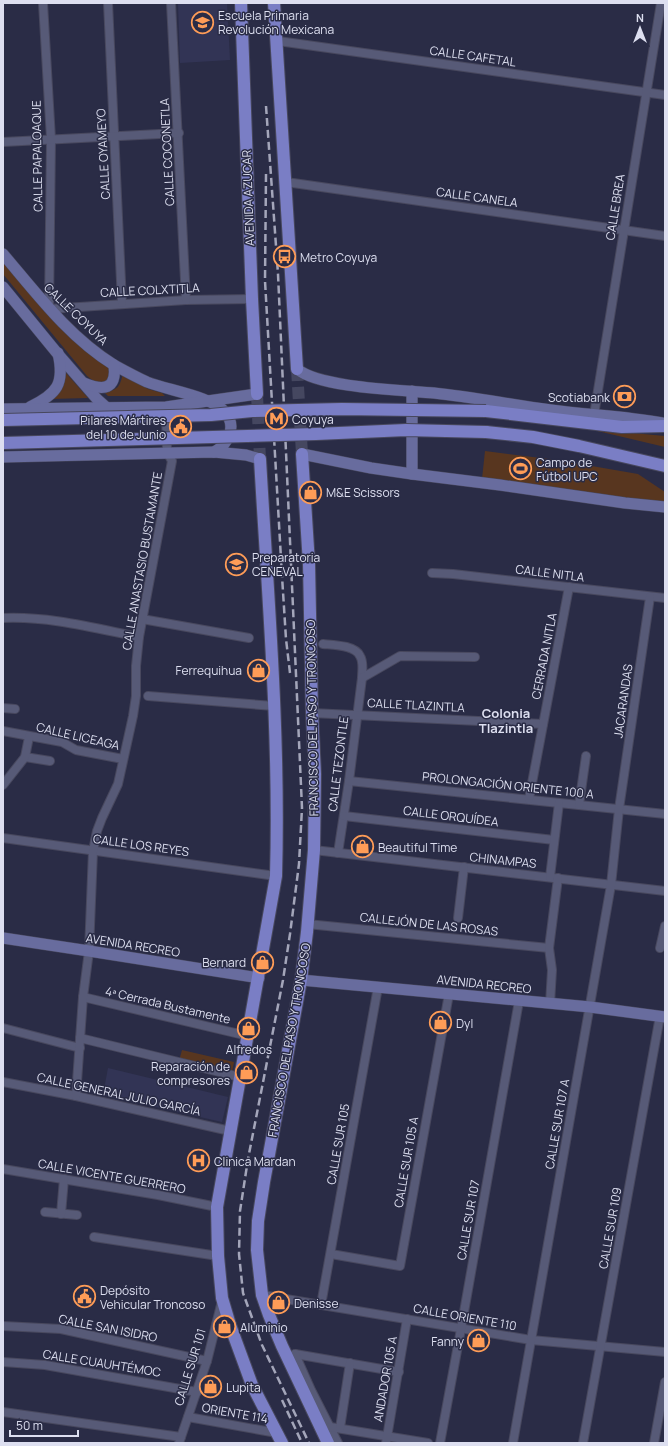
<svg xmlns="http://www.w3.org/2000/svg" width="668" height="1446" font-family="Manrope,sans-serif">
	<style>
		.built { fill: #323455 }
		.green { fill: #58361f }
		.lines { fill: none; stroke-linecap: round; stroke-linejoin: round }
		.primary-tunnel { stroke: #454760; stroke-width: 12; stroke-dasharray: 12 6; stroke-linecap: butt }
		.street-casing { stroke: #48485e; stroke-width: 10 }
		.secondary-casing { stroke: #48485e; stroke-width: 12 }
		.primary-casing { stroke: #48485e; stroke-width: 14 }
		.street { stroke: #575a77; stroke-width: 8 }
		.secondary { stroke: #686c9e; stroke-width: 11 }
		.primary { stroke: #7a7ec5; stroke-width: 12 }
		.rail { stroke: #a4a6ba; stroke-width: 2.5; stroke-dasharray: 8 4; stroke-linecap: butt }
		.primary-bridge-casing { stroke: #48485e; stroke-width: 14; stroke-linecap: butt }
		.primary-bridge { stroke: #7a7ec5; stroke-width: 12 }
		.labels { text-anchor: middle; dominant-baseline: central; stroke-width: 3; stroke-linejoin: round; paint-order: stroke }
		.poi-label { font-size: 12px; fill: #dddff0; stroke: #2a2c46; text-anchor: start }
		.street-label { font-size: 12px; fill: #dddff0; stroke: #2a2c46 }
		.neighbourhood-label { font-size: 13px; font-weight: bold; fill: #dddff0; stroke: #2a2c46 }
	</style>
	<rect width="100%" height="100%" fill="#2a2c46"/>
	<g class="built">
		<polygon points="178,3 227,3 230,60 180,63"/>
		<polygon points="108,1068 228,1097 222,1122 103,1095"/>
	</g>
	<g class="green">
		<path d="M 3,256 L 107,366 L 110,370 L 108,381 C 100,385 93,381 87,376 L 3,274 Z"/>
		<polygon points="66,373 88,398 50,399"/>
		<path d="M 123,373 L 148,389 L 162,393 L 165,396 L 108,396 L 105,393 C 119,389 120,386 123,373 Z"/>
		<polygon points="589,429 665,436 665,447"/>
		<polygon points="485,451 557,460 638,474 665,492 665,505 482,479"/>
		<polygon points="182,1050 234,1062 232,1072 179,1061"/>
	</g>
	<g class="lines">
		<g class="primary-tunnel">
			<polyline points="297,369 302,454"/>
			<polyline points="257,394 260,459"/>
		</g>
		<defs>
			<g id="street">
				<polyline points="43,3 51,139 49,309 186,300 252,299"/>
				<polyline points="108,3 122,303"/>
				<polyline points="171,3 186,300"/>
				<polyline points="278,41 665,95"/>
				<polyline points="3,142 179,133"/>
				<polyline points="286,182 665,236"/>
				<polyline points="594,415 661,3"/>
				<polyline points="432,573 453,574 665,598"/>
				<path d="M 3,618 C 49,616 94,628 139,637"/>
				<polyline points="142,619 249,638"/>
				<path d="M 323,644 C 333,645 355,645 360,656 C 364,662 362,671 362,678 L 349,781 L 338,853"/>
				<polyline points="362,678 400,656 475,657"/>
				<polyline points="148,696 274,706"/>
				<polyline points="3,708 15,709"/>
				<polyline points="312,713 543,724"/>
				<polyline points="3,731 62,742 76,750 123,759"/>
				<polyline points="25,757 50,761"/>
				<polyline points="349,781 665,814"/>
				<polyline points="3,785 25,757 29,737"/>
				<polyline points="529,799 569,587"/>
				<polyline points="579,805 586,756"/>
				<polyline points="344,816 554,840"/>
				<polyline points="3,838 276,876"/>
				<polyline points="314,850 665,891"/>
				<polyline points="550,877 559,803"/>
				<polyline points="458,918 464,867"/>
				<polyline points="307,924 549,948"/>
				<polyline points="660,948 665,926"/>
				<polyline points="83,997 248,1036"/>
				<polyline points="550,1004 552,970 549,948 558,878"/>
				<polyline points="3,1028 80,1048"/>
				<polyline points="80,1038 240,1077"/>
				<polyline points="3,1082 76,1096 230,1131"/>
				<polyline points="76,1096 83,997 89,951 93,851 97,831 102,818 118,784 133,716 136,696 136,666 139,637 172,461 167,452 166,412"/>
				<polyline points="3,1169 158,1195 217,1207"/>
				<polyline points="45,1212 77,1215"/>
				<polyline points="61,1214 64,1179"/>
				<polyline points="94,1237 218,1256"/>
				<polyline points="331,1254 400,1266 449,994"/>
				<polyline points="262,1295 531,1340 665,1352"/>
				<polyline points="321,1305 378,987"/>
				<polyline points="3,1326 61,1329 207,1361"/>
				<polyline points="295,1354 399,1372"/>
				<polyline points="295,1354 311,1390 338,1443"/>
				<polyline points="3,1362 45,1365 197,1392"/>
				<polyline points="3,1412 181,1437"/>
				<polyline points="188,1417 277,1433"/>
				<polyline points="330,1427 428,1443"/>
				<polyline points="340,1428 350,1363"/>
				<polyline points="179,1443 207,1361 222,1301"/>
				<polyline points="386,1443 407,1319"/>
				<polyline points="440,1443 461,1329 519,1001"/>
				<polyline points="513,1443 611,885 619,809 650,597"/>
				<polyline points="583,1443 660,1016"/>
				<polyline points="654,1443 665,1382"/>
			</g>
			<g id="secondary">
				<path d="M 3,254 C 37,294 69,337 114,365 C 125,371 136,377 147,382 C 167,390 213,397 225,412 C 237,426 229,444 214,452"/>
				<polyline points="3,287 57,353 97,399 107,408"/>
				<path d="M 297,369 C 320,388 402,390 434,393 C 473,397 512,405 551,410 C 588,415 626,416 662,423"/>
				<path d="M 84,383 C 103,391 117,390 114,365"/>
				<polyline points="412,391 412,474"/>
				<path d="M 30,407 C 57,394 65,384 58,353"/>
				<polyline points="3,409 166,407 257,394"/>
				<polyline points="302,454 371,468 412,474 500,485 625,503 665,507"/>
				<polyline points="3,457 214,452 246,455 260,459"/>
				<polyline points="3,938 89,951 259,978"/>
				<polyline points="301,980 590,1007 665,1017"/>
			</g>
			<g id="primary">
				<polyline points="241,3 252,299 257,394"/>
				<polyline points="274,3 297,369"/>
				<polyline points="486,411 622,427 665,426"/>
				<polyline points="486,432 533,437 579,446 665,466"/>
				<polyline points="302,454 309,564 312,713 315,774 314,850 307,932 301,980 264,1182 258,1221 257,1250 262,1295 269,1315 282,1346 328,1443"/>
				<path d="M 260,459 C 268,598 280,737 276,876 L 217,1207 L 218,1256 L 222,1298 L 230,1325 L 252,1385 L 282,1443"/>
			</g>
		</defs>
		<use href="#street" class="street-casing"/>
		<use href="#secondary" class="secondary-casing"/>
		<use href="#primary" class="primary-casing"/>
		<use href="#street" class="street"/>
		<use href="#secondary" class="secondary"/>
		<use href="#primary" class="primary"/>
		<g class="rail">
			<polyline points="266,106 278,274 302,808 299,864 290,934 283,980 248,1159 240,1211 239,1254 243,1293 262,1345 309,1443"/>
			<polyline points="266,174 265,281 282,576 286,639 290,673"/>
			<polyline points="282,1400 302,1443"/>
		</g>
		<defs>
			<g id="primary-bridge">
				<polyline points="3,420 211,415 252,411 342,409 486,411"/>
				<polyline points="3,443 316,434 406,430 486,432"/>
			</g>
		</defs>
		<use href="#primary-bridge" class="primary-bridge-casing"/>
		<use href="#primary-bridge" class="primary-bridge"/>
	</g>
	<defs>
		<symbol id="school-ring" viewBox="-11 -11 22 22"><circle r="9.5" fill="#2a2c46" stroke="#fe9c57" stroke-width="1.5"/><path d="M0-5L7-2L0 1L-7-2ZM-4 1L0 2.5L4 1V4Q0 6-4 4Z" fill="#fe9c57"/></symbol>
		<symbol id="bus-ring" viewBox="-11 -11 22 22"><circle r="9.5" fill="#2a2c46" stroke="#fe9c57" stroke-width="1.5"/><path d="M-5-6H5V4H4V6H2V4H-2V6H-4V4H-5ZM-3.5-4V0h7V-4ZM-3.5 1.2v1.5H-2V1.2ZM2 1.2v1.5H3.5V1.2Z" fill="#fe9c57"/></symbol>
		<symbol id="bank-ring" viewBox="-11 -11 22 22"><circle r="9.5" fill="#2a2c46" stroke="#fe9c57" stroke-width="1.5"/><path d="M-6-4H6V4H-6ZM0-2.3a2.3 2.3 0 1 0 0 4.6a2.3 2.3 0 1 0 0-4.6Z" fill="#fe9c57"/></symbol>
		<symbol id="metro-ring" viewBox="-11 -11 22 22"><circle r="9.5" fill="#2a2c46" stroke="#fe9c57" stroke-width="1.5"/><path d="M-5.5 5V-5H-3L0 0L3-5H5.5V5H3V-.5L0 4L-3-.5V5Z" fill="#fe9c57"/></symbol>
		<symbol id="civic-ring" viewBox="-11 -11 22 22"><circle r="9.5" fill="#2a2c46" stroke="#fe9c57" stroke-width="1.5"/><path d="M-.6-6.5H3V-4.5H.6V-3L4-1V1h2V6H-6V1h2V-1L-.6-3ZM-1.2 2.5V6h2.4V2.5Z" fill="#fe9c57"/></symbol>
		<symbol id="stadium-ring" viewBox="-11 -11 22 22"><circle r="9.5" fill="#2a2c46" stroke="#fe9c57" stroke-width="1.5"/><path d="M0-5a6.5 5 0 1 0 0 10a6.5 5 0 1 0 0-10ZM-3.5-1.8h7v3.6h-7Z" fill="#fe9c57"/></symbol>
		<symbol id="shop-ring" viewBox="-11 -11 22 22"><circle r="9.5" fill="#2a2c46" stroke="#fe9c57" stroke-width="1.5"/><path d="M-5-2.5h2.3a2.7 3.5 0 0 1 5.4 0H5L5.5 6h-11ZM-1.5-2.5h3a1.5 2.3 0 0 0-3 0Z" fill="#fe9c57"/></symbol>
		<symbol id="hospital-ring" viewBox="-11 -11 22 22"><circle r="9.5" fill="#2a2c46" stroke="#fe9c57" stroke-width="1.5"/><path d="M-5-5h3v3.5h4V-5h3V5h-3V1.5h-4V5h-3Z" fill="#fe9c57"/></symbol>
	</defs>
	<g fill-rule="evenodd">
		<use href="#school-ring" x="190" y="10" width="25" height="25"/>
		<use href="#bus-ring" x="272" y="244" width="25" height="25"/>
		<use href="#bank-ring" x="612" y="384" width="25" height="25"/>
		<use href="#metro-ring" x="264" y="406" width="25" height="25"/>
		<use href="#civic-ring" x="168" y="414" width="25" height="25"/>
		<use href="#stadium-ring" x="508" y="456" width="25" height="25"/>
		<use href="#shop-ring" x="298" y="480" width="25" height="25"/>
		<use href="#school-ring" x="224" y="552" width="25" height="25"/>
		<use href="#shop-ring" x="246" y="658" width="25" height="25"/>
		<use href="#shop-ring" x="350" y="834" width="25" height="25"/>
		<use href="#shop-ring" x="250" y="950" width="25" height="25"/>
		<use href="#shop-ring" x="428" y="1010" width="25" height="25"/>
		<use href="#shop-ring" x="236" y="1016" width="25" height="25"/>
		<use href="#shop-ring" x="234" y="1060" width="25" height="25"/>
		<use href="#hospital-ring" x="186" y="1148" width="25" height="25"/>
		<use href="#civic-ring" x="72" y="1284" width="25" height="25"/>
		<use href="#shop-ring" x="266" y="1290" width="25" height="25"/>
		<use href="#shop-ring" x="212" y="1314" width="25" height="25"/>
		<use href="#shop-ring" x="466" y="1328" width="25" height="25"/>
		<use href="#shop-ring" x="198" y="1374" width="25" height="25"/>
	</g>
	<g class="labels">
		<g class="poi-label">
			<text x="218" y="15">Escuela Primaria<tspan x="218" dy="14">Revolución Mexicana</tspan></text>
			<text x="300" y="257">Metro Coyuya</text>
			<text x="610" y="397" text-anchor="end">Scotiabank</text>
			<text x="292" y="419">Coyuya</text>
			<text x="166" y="420" text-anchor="end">Pilares Mártires<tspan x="166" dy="14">del 10 de Junio</tspan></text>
			<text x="536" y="462">Campo de<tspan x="536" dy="14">Fútbol UPC</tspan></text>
			<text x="326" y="492">M&amp;E Scissors</text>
			<text x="252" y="557">Preparatoria<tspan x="252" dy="14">CENEVAL</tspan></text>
			<text x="242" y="670" text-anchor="end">Ferrequihua</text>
			<text x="378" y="847">Beautiful Time</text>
			<text x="246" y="962" text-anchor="end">Bernard</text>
			<text x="456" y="1023">Dyl</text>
			<text x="249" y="1049" text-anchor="middle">Alfredos</text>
			<text x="230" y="1066" text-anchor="end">Reparación de<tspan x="230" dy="14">compresores</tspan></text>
			<text x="214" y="1161">Clinica Mardan</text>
			<text x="100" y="1290">Depósito<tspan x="100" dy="14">Vehicular Troncoso</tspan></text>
			<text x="294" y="1303">Denisse</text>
			<text x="240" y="1327">Aluminio</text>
			<text x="464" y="1341" text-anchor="end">Fanny</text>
			<text x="226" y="1387">Lupita</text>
		</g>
		<g class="street-label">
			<text transform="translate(473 56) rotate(8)">CALLE CAFETAL</text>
			<text transform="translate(167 152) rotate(-93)">CALLE COCONETLA</text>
			<text transform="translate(103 154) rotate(-93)">CALLE OYAMEYO</text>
			<text transform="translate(37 156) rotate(-91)">CALLE PAPALOAQUE</text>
			<text transform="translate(477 197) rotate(8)">CALLE CANELA</text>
			<text transform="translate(248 198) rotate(-92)">AVENIDA AZUCAR</text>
			<text transform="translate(615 207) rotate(-81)">CALLE BREA</text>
			<text transform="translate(150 290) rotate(-3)">CALLE COLXTITLA</text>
			<text transform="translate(76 314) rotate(44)">CALLE COYUYA</text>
			<text transform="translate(142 561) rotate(-80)">CALLE ANASTASIO BUSTAMANTE</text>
			<text transform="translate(550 573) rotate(7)">CALLE NITLA</text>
			<text transform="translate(544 656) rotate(-79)">CERRADA NITLA</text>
			<text transform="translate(623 701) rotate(-82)">JACARANDAS</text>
			<text transform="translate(416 705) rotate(3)">CALLE TLAZINTLA</text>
			<text transform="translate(312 718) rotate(-91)">FRANCISCO DEL PASO Y TRONCOSO</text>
			<text transform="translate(78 736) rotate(13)">CALLE LICEAGA</text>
			<text transform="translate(338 764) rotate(-83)">CALLE TEZONTLE</text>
			<text transform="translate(508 785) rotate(6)">PROLONGACIÓN ORIENTE 100 A</text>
			<text transform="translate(451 816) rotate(7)">CALLE ORQUÍDEA</text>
			<text transform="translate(141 845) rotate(8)">CALLE LOS REYES</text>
			<text transform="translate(503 860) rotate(6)">CHINAMPAS</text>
			<text transform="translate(429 924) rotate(6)">CALLEJÓN DE LAS ROSAS</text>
			<text transform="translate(133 945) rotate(9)">AVENIDA RECREO</text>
			<text transform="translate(484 984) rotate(6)">AVENIDA RECREO</text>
			<text transform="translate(168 1005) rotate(13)">4ª Cerrada Bustamente</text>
			<text transform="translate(289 1040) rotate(-80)">FRANCISCO DEL PASO Y TRONCOSO</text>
			<text transform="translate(119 1094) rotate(12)">CALLE GENERAL JULIO GARCÍA</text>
			<text transform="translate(557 1124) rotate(-80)">CALLE SUR 107 A</text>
			<text transform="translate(338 1144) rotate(-80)">CALLE SUR 105</text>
			<text transform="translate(406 1162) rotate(-80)">CALLE SUR 105 A</text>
			<text transform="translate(112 1176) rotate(10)">CALLE VICENTE GUERRERO</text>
			<text transform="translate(468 1220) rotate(-80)">CALLE SUR 107</text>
			<text transform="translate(610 1228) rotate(-80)">CALLE SUR 109</text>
			<text transform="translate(465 1317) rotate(10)">CALLE ORIENTE 110</text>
			<text transform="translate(108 1328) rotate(11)">CALLE SAN ISIDRO</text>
			<text transform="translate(102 1363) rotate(9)">CALLE CUAUHTÉMOC</text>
			<text transform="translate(190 1367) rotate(-73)">CALLE SUR 101</text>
			<text transform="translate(385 1379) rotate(-80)">ANDADOR 105 A</text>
			<text transform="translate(235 1413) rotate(10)">ORIENTE 114</text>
		</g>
		<g class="neighbourhood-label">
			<text x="506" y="713">Colonia<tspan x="506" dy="15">Tlazintla</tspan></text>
		</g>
	</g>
	<rect width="668" height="1446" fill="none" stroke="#dddff0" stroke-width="8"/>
	<g transform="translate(640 28)" stroke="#2a2c46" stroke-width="3" paint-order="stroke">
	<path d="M0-3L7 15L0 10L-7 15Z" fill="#dddff0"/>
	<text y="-6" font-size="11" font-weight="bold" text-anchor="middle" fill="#dddff0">N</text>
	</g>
	<path d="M10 1430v6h68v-6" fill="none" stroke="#dddff0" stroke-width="2"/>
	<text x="16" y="1430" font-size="12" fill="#dddff0" stroke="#2a2c46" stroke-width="3" paint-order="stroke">50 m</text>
</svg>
